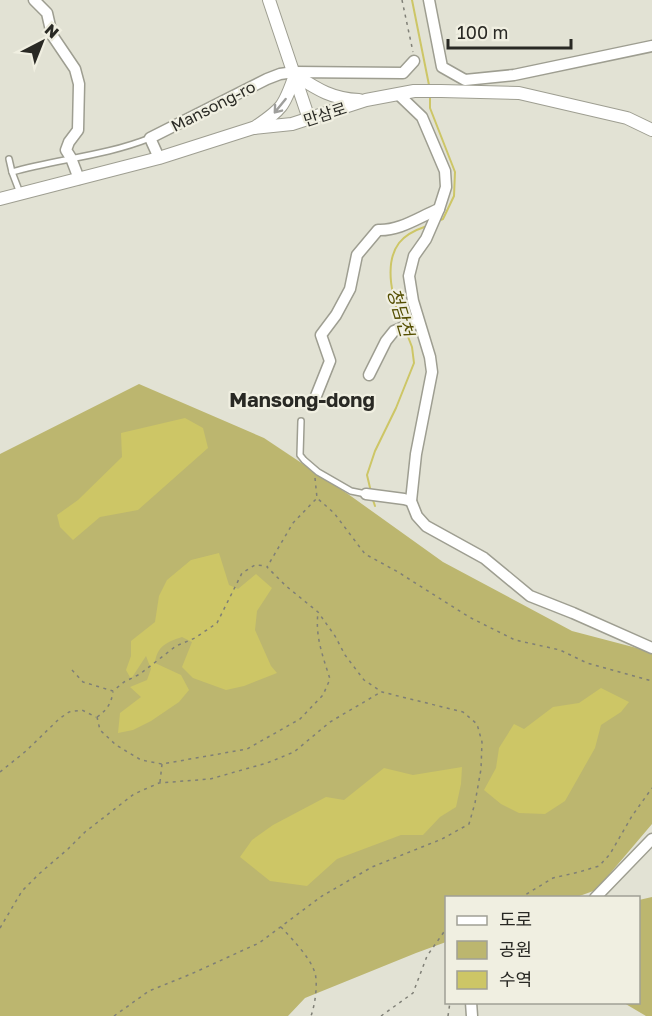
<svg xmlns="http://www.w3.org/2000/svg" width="652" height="1016" font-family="'Golos Text','Noto Sans KR',sans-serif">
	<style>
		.green { fill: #bcb66f }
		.water { fill: #cdc666 }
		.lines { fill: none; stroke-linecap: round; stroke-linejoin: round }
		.stream { stroke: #cdc666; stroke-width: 2 }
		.service-casing { stroke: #9e9e91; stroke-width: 8 }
		.minor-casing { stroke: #9e9e91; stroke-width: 13 }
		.tertiary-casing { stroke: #9e9e91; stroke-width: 14 }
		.path { stroke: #7f7f76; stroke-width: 1.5; stroke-dasharray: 3 4.5; stroke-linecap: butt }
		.service { stroke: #fff; stroke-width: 5 }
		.minor { stroke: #fff; stroke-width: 10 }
		.tertiary { stroke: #fff; stroke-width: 12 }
		.oneway { stroke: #9f9f9c }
		.labels { text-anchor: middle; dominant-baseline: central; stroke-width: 4.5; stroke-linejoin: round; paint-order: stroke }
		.street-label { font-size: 16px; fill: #292924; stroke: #f0efe1 }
		.water-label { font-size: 18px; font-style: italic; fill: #544e00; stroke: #f0efe1 }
		.quarter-label { font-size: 20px; font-weight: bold; fill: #292924; stroke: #f0efe1 }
	</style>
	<rect width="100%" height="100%" fill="#e2e2d4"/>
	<g class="green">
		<polygon points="139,384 264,438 348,494 443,562 572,631 652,652 652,824 596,890 574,898 446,898 446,942 416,953 305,998 288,1016 0,1016 0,454"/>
		<polygon points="652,897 652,1016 646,1016 624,1003 638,1002 639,900"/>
	</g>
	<g class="water">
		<polygon points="185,418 203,428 208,448 138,510 100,517 73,540 60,527 57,515 78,500 122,457 121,433"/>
		<path d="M 219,553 L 229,585 L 238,589 L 256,574 L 272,588 L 257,611 L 255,630 L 271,666 L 277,673 L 244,686 L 226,690 L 193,678 L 182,667 L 192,642 L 182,637 C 167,642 157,646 155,663 L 181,675 L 189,690 L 179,702 L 151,721 L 133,730 L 118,733 L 120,713 L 141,697 L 130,687 L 147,680 L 151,669 L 146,656 L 131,679 L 126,670 L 131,656 L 131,641 L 155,622 L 159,596 L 167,580 L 191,560 Z"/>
		<polygon points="601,688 629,702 621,712 601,725 595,748 565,801 545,814 519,813 501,804 484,790 496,768 499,748 514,724 524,729 553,707 579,703"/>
		<polygon points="462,767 461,784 456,807 440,817 423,835 401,835 337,859 307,886 270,881 240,857 252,840 273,825 326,797 344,800 384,768 413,775"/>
	</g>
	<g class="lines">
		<g class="stream">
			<polyline points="412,0 429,85"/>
			<polyline points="430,94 430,108 455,172 454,196 443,219 438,221"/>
			<path d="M 402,324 C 393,301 383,264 399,243 C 405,235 418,229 427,226"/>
			<polyline points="371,492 367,475 375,451 396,408 414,363 412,347 405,329"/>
			<polyline points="372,497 375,506"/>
		</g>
		<defs>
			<g id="service">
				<polyline points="9,159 12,172 20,193"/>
				<path d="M 12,172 C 57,159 105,156 150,138"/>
				<polyline points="301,421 300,455 304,460 318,472 351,491 366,494"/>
			</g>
			<g id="minor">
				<polyline points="34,0 47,13 52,35 75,69 79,84 78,130 69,142 66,150 71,158 79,179"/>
				<polyline points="429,0 442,67 465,80 514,75 652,46"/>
				<polyline points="398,94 422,117 445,171 446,187 439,209 426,239 414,256 409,276 413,301 430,357 432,372 416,454 411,501 417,516 426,526 484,558 530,596 573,613 652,648"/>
				<polyline points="159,158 150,138 267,79 280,74 294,72 403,73 414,61"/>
				<polyline points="369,375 386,341 394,331 418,321"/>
				<path d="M 312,406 L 330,361 L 321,335 L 336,315 L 350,289 L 357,255 L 378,230 C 400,231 419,217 439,209"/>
				<polyline points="366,494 404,499 411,501"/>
				<polyline points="595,898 652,839"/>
				<polyline points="471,1002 472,1016"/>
			</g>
			<g id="tertiary">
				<polyline points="269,0 309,119"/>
				<path d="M 254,128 C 282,109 284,107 295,75 C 317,89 332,99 359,100"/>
				<polyline points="0,199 159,158 253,128 292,124 366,100 414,91 441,91 519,93 627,118 652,130"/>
			</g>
		</defs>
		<use href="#service" class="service-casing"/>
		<use href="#minor" class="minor-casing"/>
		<use href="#tertiary" class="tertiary-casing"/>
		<g class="path">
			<polyline points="402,0 413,52"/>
			<polyline points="315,478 317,498 334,513 365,554 398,572 469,617 515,640 560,650 587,663 652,681"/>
			<polyline points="72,670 83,682 113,691 124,682 140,674 176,646 195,638 217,623 242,573 255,565 266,566"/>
			<path d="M 97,717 L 100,730 L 116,745 L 141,760 L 162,764 L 247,749 L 300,719 L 323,695 L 330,679 C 323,657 315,636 318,613"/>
			<path d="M 97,717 C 107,710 111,704 113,692"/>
			<polyline points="0,772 26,751 59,719 69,712 82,710 96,717"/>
			<polyline points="160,782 162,764"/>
			<polyline points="520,898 553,878 579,872 599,866 610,854 632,816 652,788"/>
			<path d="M 281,927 C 292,939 310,957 315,973 C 318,984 315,1005 311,1016"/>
			<polyline points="0,928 22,891 40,873 68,849 85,832 134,794 159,783 210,779 267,763 294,752 330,722 381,692"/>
			<polyline points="114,1016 149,991 191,974 259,943 322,896 372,867 442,839 469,824 475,803 481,769 482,742 477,724 463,712 382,692 364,680 345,655 335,636 318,612 286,586 267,567 293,523 317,498"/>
			<polyline points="381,1016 413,993 427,956 446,929"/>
			<polyline points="448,1016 450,1002"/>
		</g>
		<use href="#service" class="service"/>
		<use href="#minor" class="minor"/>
		<use href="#tertiary" class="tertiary"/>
	</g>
	<defs><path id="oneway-shaft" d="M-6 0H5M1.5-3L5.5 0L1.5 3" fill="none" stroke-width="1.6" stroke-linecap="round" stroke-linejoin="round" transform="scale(1.5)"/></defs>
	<use class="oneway" href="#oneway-shaft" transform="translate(280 106) rotate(129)"/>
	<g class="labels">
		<g class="street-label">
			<text transform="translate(213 106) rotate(-27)">Mansong-ro</text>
			<text transform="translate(325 114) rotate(-18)">만삼로</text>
		</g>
		<g class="water-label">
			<text transform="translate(401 312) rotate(73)">청담천</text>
		</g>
		<g class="quarter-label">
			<text x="302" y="399">Mansong-dong</text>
		</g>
	</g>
	<rect x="445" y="896" width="195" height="108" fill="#f0efe1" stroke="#a0a095" stroke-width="1.5"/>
	<rect x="457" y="916" width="30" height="9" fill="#ffffff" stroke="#a0a095" stroke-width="1.5"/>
	<text x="499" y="926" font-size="18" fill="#292924">도로</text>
	<rect x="457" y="941" width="30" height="18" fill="#bcb66f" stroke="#a0a095" stroke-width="1.5"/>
	<text x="499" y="956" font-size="18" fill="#292924">공원</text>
	<rect x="457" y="971" width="30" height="18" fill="#cdc666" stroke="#a0a095" stroke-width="1.5"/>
	<text x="499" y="986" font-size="18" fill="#292924">수역</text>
	<g transform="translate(42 42) rotate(42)" stroke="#f0efe1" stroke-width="4.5" paint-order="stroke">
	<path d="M0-4.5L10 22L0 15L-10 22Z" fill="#292924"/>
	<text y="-9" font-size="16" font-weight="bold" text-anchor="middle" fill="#292924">N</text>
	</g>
	<path d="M448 39v9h123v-9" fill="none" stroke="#292924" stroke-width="3"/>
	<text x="457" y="39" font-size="18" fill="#292924" stroke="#f0efe1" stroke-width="4.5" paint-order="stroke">100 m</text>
</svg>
